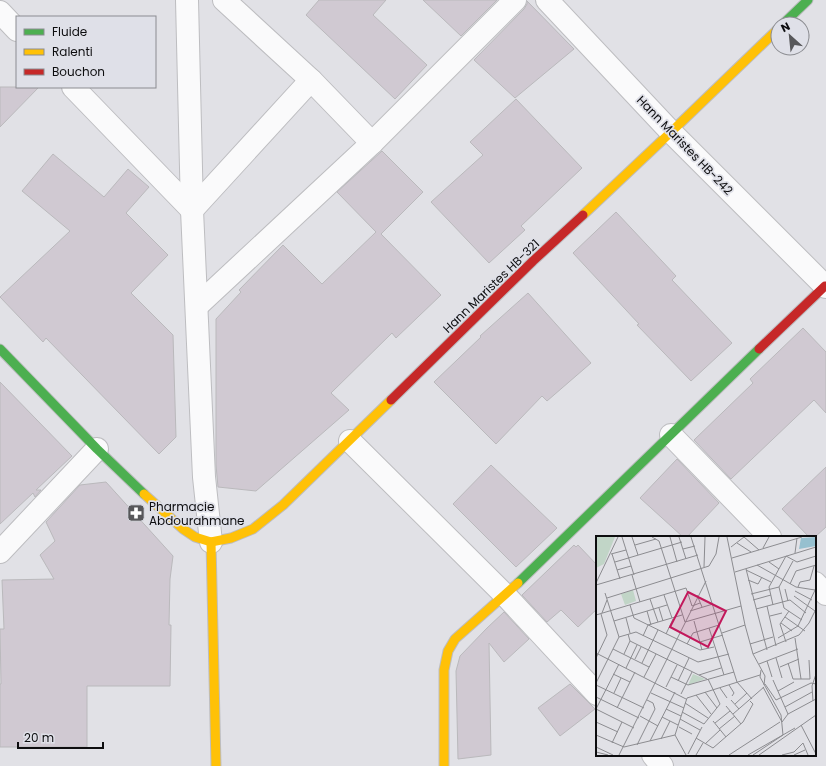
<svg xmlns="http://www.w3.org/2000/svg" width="826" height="766" font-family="Poppins,sans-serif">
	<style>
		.building { fill: #d0c9d2; stroke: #bab9bc }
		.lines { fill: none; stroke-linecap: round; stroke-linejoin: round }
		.street-casing { stroke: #bdbdc0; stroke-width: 24 }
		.fast-casing { stroke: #bdbdc0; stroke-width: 11 }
		.slow-casing { stroke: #bdbdc0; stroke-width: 11 }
		.jam-casing { stroke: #bdbdc0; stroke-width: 11 }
		.street { stroke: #fafafb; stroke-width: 22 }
		.fast { stroke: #4caf50; stroke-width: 9 }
		.slow { stroke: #ffc107; stroke-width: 9 }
		.jam { stroke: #c62828; stroke-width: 9 }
		.labels { text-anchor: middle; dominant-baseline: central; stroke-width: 3.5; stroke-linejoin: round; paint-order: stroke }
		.street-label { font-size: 12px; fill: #0d0d0f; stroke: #dfe0e8 }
		.poi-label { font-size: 12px; fill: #0d0d0f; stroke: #dfe0e8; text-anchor: start }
		.inset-road { fill: none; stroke: #8c8c90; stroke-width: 1 }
		.view { fill: #c2185b; fill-opacity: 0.15; stroke: #c2185b; stroke-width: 2 }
		.inset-edge { fill: none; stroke: #0d0d0f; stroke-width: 2 }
	</style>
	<rect width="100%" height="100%" fill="#e1e1e6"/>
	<g class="building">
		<polygon points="319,0 386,0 373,15 427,65 395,99 306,15"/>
		<polygon points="423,0 497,0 461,36"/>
		<polygon points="527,1 574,49 515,98 474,60 524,9 527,4"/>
		<polygon points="0,87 39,87 0,127"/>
		<polygon points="516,99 582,168 521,226 525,230 489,263 431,202 483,155 470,142"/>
		<polygon points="382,151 423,192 381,234 441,295 396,338 392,333 331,393 349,410 256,491 218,487 216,465 216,319 241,292 239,290 283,245 322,284 376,232 337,192"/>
		<polygon points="53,154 104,197 128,169 149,187 126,213 168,255 131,293 173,335 176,437 159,454 46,338 43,342 0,297 70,231 22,191"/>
		<polygon points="616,212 676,276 672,280 732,343 691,381 637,325 639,324 573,253"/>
		<polygon points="528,293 591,363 547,401 542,396 496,444 434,382 481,337 480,336"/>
		<polygon points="803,328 826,352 826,413 814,400 731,479 694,440 753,383 750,379"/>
		<polygon points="0,382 72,456 36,490 41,490 35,497 33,493 0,524"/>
		<polygon points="677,459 719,503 687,537 683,537 640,498"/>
		<polygon points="491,465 557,528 516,567 453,504"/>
		<polygon points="826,467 826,527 815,537 809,537 782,509"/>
		<polygon points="106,482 173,556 170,579 169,625 171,625 170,686 87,686 87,747 0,747 0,684 1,684 0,629 4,629 2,580 54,579 40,555 55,541 46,522 80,485"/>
		<polygon points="574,545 576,547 578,545 597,565 597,609 578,627 561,610 547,622 522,595"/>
		<polygon points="504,612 529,639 504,662 489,643 491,755 458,759 456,671 460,656 487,628"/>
		<polygon points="570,684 595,709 560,736 538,708"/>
	</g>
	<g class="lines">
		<defs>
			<g id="street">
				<polyline points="187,0 192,210 204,477 211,542"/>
				<polyline points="224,0 311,80 372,143"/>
				<polyline points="547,0 671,132 826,287"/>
				<polyline points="0,12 17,30"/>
				<polyline points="73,87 192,210 311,80"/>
				<polyline points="197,306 372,143 515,0"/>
				<polyline points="671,435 770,537"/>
				<polyline points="350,441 505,595 597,694"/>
				<polyline points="0,552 97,449"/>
				<polyline points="815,583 826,594"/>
				<polyline points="653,755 662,766"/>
			</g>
			<g id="fast">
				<polyline points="783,24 808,0"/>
				<polyline points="0,349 97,449 144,494"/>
				<polyline points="518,583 759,349"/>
			</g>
			<g id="slow">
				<polyline points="583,215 671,132 778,29"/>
				<polyline points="144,494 183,529 195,537 211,542 231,538 253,529 283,505 391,400"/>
				<polyline points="211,542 216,766"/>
				<polyline points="444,766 444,670 448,651 455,639 518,583"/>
			</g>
			<g id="jam">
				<polyline points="759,349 825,286"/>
				<polyline points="391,400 533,261 583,215"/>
			</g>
		</defs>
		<use href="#street" class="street-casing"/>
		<use href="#fast" class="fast-casing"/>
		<use href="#slow" class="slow-casing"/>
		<use href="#jam" class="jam-casing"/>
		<use href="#street" class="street"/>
		<use href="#fast" class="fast"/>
		<use href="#slow" class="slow"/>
		<use href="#jam" class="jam"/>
	</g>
	<defs>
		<symbol id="pharmacy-square" viewBox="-11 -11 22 22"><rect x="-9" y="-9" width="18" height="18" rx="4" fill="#57575a" stroke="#dfe0e8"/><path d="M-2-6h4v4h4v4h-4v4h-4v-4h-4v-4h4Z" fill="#fff"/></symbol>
	</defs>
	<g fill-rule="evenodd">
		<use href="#pharmacy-square" x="126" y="503" width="20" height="20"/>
	</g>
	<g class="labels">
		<g class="street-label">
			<text transform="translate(685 145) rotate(46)">Hann Maristes HB-242</text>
			<text transform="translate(491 286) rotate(-44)">Hann Maristes HB-321</text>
		</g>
		<g class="poi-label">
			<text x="149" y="506">Pharmacie<tspan x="149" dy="14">Abdourahmane</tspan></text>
		</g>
	</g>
	<g transform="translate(596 536)">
		<rect width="220" height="220" fill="#e1e1e6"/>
		<path d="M 0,1 L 19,1 L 8,28 L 0,32 ZM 37,54 L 40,65 L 29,69 L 25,58 ZM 97,138 L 109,143 L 92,149 Z" fill="#c1d5c7"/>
		<path d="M 220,1 L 220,10 L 203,13 L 205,2 Z" fill="#96c0cf"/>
		<path class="inset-road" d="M 26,1 L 38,39M 36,1 L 42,19M 56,1 L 63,5 L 89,86M 74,1 L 81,26M 83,1 L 90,23M 95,1 L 141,146 L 156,163M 131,1 L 149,89 L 157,118 L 169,140 L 168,149M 148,1 L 163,14M 141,7 L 155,16M 39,9 L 60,3M 135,11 L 148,1M 167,12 L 173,1M 87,13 L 99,10M 199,17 L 201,2M 15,18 L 30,14M 16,18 L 24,43M 136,22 L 206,1M 19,26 L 86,6M 173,26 L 183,33M 161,29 L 200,51 L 219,54M 108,31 L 109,1M 150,33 L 171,114M 21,34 L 35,30M 150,34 L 175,46M 139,36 L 220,11M 36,39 L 44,66M 152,44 L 162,48 L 166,41M 0,47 L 22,1M 194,48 L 200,35 L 220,29M 0,49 L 102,19M 183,51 L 188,72 L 206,84M 183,51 L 197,25M 202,51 L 204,46 L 214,44 L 218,30M 189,53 L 192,65M 199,55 L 216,64M 155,58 L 183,51M 68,59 L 76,82M 101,59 L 106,71M 198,60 L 219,75M 11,62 L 113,30 L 120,18 L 123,1M 54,63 L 62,86M 157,64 L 175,59M 194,64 L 210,77M 34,69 L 38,82 L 81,103 L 104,114 L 118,111M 177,69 L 173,51 L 190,20 L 201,26 L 220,20M 171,70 L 180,110M 63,72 L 67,85M 160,73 L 194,64M 51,75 L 55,89M 94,75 L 117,68M 6,77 L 11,64M 0,79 L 90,52 L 96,70 L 104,67M 174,80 L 186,77M 189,81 L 209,95M 30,82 L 34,97M 18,85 L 71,69M 98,85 L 106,114M 89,86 L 145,70M 185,87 L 196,95M 113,92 L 128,139M 126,97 L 149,89M 70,98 L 77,83M 47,100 L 52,89 L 86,79M 23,101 L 40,96 L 102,126 L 133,118M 182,102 L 202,90 L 220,52M 34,105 L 111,143M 104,106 L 127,99M 190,106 L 184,88 L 193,75M 91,108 L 97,97 L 123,89M 154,108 L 177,101M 17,113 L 53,131M 0,117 L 90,163M 28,118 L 34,105 L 32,98M 157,118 L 203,99 L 213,87 L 220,73M 0,122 L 11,99 L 5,78M 180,122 L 186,142M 39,123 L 45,111M 171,125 L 176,141M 46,127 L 62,94M 192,127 L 197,143 L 205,143 L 199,102M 163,128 L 202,113M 184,131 L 203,123M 30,132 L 41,109M 17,138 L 34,146M 103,139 L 125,132M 48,141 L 60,118M 75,141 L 92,149 L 138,136M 205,143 L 214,143 L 213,124M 82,145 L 93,122M 0,147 L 23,101 L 9,57M 169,148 L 180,164 L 215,147 L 220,148M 0,149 L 48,172M 133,149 L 138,157 L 136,160M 70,151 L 81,129M 167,151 L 186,186 L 192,178 L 177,144M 124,152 L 131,162M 182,155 L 198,146M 109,156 L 121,172M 18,157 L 25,142M 55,157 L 88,172M 85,158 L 96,136M 100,159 L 115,178M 0,161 L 43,182M 135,164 L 143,173M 217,165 L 216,150 L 220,138M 89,167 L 112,182M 139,168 L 151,157M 130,170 L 145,188M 189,171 L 216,156M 21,172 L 39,136M 0,173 L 23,128M 0,173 L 38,192M 70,173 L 85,180M 86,176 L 108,188 L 124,168 L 112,143M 137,178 L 168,151M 192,178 L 220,163M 44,180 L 62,190M 66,181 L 82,189M 84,183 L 104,194M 117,185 L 130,201M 0,186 L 22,196M 119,187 L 134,175M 205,189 L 220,218M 83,191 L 96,198M 123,193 L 139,180M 0,199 L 28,211 L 79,199M 100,202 L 117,212 L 147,186 L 157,168 L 154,165M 65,203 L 74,185M 54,205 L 79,156M 16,207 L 26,186M 109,208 L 124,194M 41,209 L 59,173 L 57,167 L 51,164M 0,211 L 17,219M 0,216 L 12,219M 92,218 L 106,191M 23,219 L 110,45M 90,219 L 79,199 L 91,162 L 164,139M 100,219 L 107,207M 133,219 L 184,186M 152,219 L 199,192M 157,219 L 187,199 L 185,179 L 164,141 L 165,134M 163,219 L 220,179M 186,219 L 198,216 L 207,207 L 212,219M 198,219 L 209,214"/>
		<path class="view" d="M 92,56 L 130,75 L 112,111 L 74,91 Z"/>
		<rect width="220" height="220" class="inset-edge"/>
	</g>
	<rect x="16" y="16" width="140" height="72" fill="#dfe0e8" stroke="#8b8c91"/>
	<rect x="24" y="29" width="20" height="6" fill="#4caf50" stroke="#8b8c91"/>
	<text x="52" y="36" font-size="12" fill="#0d0d0f">Fluide</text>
	<rect x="24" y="49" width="20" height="6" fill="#ffc107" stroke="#8b8c91"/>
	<text x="52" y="56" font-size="12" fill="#0d0d0f">Ralenti</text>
	<rect x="24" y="69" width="20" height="6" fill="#c62828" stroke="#8b8c91"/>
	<text x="52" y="76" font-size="12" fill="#0d0d0f">Bouchon</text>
	<g transform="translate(790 36) rotate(333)"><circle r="19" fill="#dfe0e8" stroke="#8b8c91"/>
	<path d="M0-3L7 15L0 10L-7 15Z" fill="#57575a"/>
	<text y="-6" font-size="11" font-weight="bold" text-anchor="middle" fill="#0d0d0f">N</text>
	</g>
	<path d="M18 742v6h85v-6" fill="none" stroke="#0d0d0f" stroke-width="2"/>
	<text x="24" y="742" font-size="12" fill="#0d0d0f" stroke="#dfe0e8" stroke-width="3" paint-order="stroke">20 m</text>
</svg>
